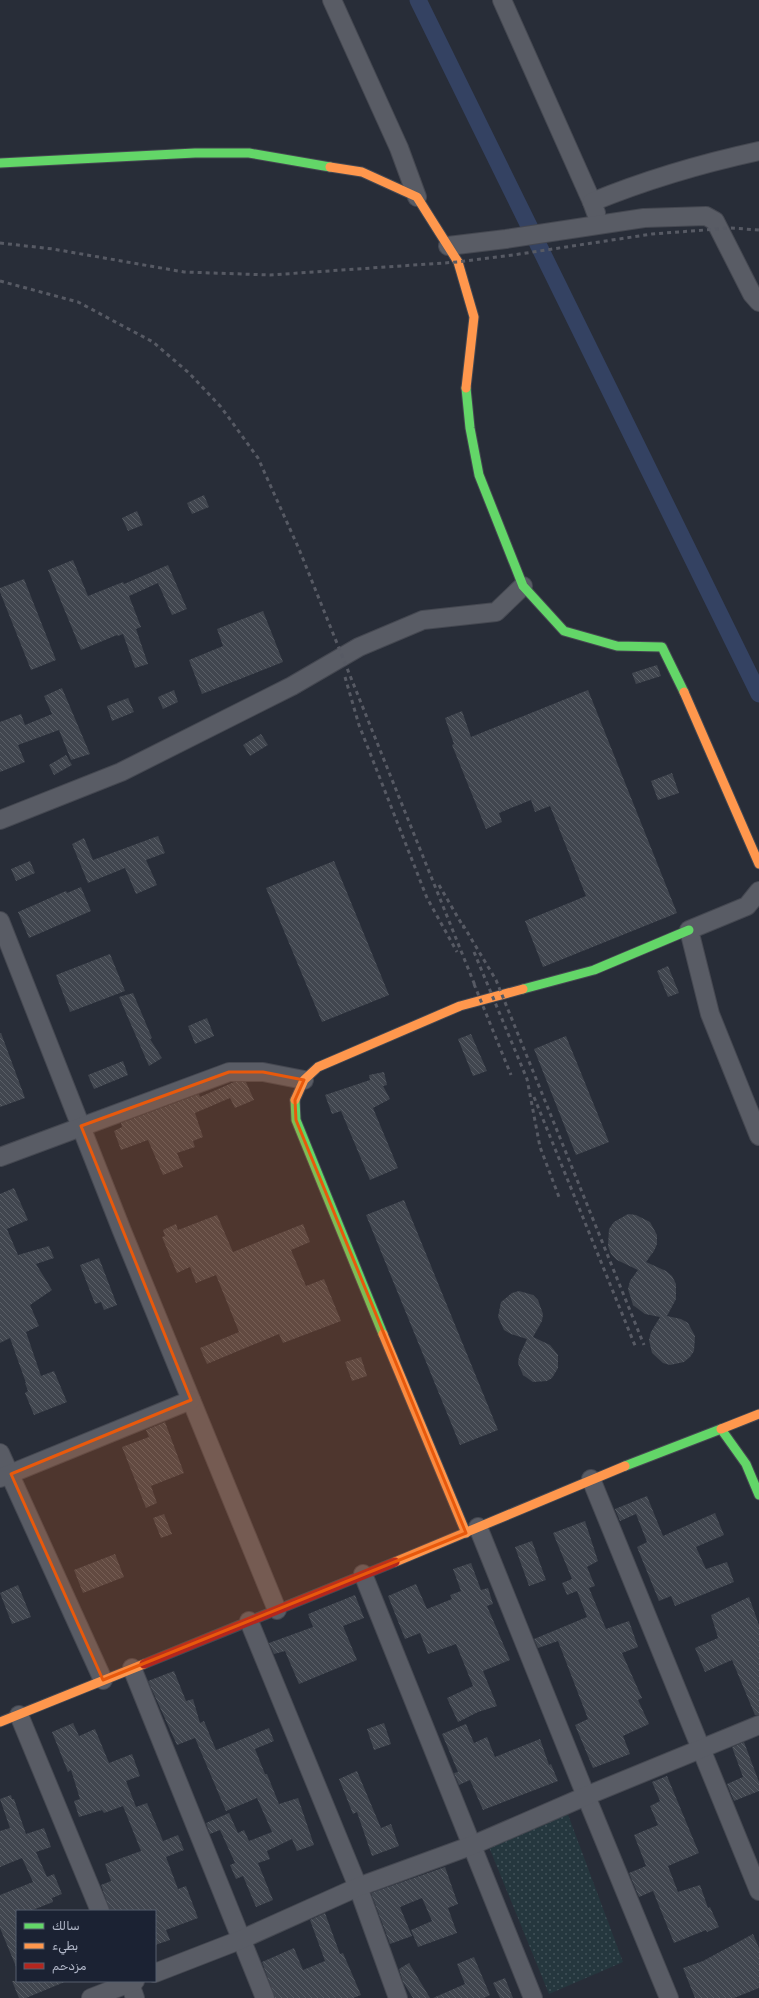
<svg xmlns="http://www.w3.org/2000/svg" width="759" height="1998" font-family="Rubik,'Noto Naskh Arabic',sans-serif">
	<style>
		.grass { fill: url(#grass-dots) }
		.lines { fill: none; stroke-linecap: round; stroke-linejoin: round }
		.canal { stroke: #344262; stroke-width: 17 }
		.building { fill: url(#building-back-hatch) }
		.street-casing { stroke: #454851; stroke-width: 20 }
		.fast-casing { stroke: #454851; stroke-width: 11 }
		.slow-casing { stroke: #454851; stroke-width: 11 }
		.jam-casing { stroke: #454851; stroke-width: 11 }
		.street { stroke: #595c65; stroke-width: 18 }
		.fast { stroke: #63d668; stroke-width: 9 }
		.slow { stroke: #ff974d; stroke-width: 9 }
		.jam { stroke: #b3261e; stroke-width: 9 }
		.rail { stroke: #575a64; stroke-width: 3; stroke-dasharray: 4 4; stroke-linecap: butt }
		.marked { fill: #e8590c; fill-opacity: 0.2; stroke: #e8590c; stroke-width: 3; stroke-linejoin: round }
	</style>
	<defs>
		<pattern id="grass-dots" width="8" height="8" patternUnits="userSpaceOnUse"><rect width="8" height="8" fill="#25373e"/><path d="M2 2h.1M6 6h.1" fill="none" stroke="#425259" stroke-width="1.8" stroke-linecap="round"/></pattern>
		<pattern id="building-back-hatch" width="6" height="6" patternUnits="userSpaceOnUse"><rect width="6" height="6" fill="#41464f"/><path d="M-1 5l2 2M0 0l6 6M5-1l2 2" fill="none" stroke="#5a5f67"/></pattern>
	</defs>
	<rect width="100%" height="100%" fill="#282d38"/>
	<polygon class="grass" points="567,1812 623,1962 549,1994 489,1847"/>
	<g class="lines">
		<polyline class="canal" points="418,0 759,694"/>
	</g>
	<g class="building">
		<polygon points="204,495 209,507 192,514 187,503"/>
		<polygon points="137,511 143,525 128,531 122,518"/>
		<polygon points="73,560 88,596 123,582 124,584 168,565 187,609 172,615 158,583 129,596 141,627 136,629 148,664 135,668 123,634 118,636 117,635 81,650 48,570"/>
		<polygon points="24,579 56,660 31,670 0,592 0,588"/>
		<polygon points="263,611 283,662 202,694 189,660 223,646 217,629"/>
		<polygon points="657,665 661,676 636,684 632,673"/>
		<polygon points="62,688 90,754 71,760 59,730 18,745 25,762 0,772 0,722 21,714 25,725 52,714 44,696"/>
		<polygon points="174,690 178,702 163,709 158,697"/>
		<polygon points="588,690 677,913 543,967 525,921 586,896 550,806 535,812 531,800 499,813 502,822 486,829 452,745 454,744 445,718 462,711 471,737"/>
		<polygon points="128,698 134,712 112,721 107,706"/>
		<polygon points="261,734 268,745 250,756 243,745"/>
		<polygon points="66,755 72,765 54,775 49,765"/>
		<polygon points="672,773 679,793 658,800 651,781"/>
		<polygon points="158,836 165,853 146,860 157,885 136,894 125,868 88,883 72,844 84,838 93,860"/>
		<polygon points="30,861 35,873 16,881 11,869"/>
		<polygon points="334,861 389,995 322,1022 266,888"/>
		<polygon points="81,887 91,911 29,938 18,912 66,891 67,893"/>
		<polygon points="110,954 125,991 70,1012 56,975"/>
		<polygon points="668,966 679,993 668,997 657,971"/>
		<polygon points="133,993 152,1038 150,1039 162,1058 149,1066 119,997"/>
		<polygon points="207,1018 214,1036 195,1044 188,1026"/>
		<polygon points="0,1033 1,1033 25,1098 0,1107"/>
		<polygon points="471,1034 487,1071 473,1076 458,1039"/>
		<polygon points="566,1036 609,1142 576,1155 534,1049"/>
		<polygon points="123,1061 128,1075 94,1089 88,1075"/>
		<polygon points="384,1072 387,1085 383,1086 390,1099 373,1108 398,1168 370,1180 341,1111 332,1114 325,1095 370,1080 369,1075"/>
		<polygon points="234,1082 246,1082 254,1100 235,1108 230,1098 195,1113 203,1137 193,1141 195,1147 177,1153 183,1167 163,1175 148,1140 121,1150 114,1131 122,1127 121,1123 199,1094 200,1097"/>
		<polygon points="14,1188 28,1220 7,1229 18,1255 49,1246 54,1258 36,1264 52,1290 30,1305 39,1326 26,1332 41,1376 54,1371 67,1402 34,1415 25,1393 28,1391 25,1383 26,1383 10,1338 0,1343 0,1194"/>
		<polygon points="404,1200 498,1430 460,1445 366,1215"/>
		<polygon points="628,1214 636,1215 650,1222 657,1235 657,1244 654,1251 646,1262 666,1271 672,1276 676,1284 676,1299 667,1316 681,1319 688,1323 695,1336 694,1351 690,1357 684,1362 670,1365 663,1363 652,1353 649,1340 651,1332 660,1317 645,1314 633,1305 628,1289 630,1281 638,1270 617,1260 611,1254 608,1246 609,1229 614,1222"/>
		<polygon points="217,1215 233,1252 303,1224 310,1242 291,1250 306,1286 324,1279 341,1321 283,1343 279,1334 207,1364 200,1348 239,1332 216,1275 196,1283 190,1267 177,1273 162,1237 165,1236 163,1230 176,1224 178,1230"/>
		<polygon points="99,1258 117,1305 104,1310 101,1302 95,1304 80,1265"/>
		<polygon points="519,1291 533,1295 538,1300 543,1314 542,1321 533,1337 550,1345 558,1355 558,1368 552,1378 547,1381 533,1382 523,1375 518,1363 519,1356 527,1339 511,1334 504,1330 498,1317 501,1302 512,1293"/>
		<polygon points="361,1357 367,1376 352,1381 345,1362"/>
		<polygon points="165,1422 184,1473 151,1486 157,1503 146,1508 122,1447 149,1437 146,1430"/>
		<polygon points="647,1496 663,1536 715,1513 724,1535 696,1547 706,1569 727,1562 734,1582 675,1606 671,1596 659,1601 637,1547 647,1542 636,1514 620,1521 615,1509"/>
		<polygon points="164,1514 172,1534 161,1538 153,1518"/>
		<polygon points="585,1521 598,1561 587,1567 595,1586 589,1588 606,1629 629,1621 638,1647 622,1653 642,1698 638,1700 649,1724 623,1736 630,1754 593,1768 575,1725 588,1719 558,1641 538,1648 534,1639 587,1617 577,1591 567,1595 562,1583 572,1579 553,1533"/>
		<polygon points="532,1541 546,1580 529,1586 515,1547"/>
		<polygon points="115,1554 124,1577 83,1593 74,1570"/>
		<polygon points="471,1563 481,1590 488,1588 493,1604 487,1606 510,1660 483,1671 497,1706 478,1712 458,1722 447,1698 473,1686 456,1644 428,1654 420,1633 405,1639 388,1596 416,1584 427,1609 452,1599 450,1595 461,1591 453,1569"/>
		<polygon points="18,1585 31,1617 12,1624 0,1593"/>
		<polygon points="355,1595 364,1618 343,1626 357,1660 299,1684 285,1651 274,1654 269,1643 313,1627 308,1614"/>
		<polygon points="749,1597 759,1625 759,1715 755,1715 732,1660 705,1672 695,1648 718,1638 711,1615"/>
		<polygon points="174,1671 186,1701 193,1699 200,1723 204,1721 216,1750 269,1728 274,1741 255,1749 265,1774 267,1774 279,1804 298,1798 314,1845 297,1851 292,1839 267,1851 270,1859 258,1863 273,1900 256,1907 243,1876 236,1879 230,1865 235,1863 220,1830 210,1834 206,1823 229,1813 238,1833 244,1830 249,1841 272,1832 257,1798 226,1811 195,1738 177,1745 148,1681"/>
		<polygon points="73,1723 79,1736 95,1729 109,1763 132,1754 140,1776 126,1781 136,1807 147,1803 163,1841 178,1835 184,1850 166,1857 178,1889 186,1886 198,1918 166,1930 170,1940 155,1945 155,1911 110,1911 101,1885 111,1881 105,1864 141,1851 123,1806 104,1813 102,1810 79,1817 74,1801 80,1799 71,1770 68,1772 52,1732"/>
		<polygon points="384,1723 391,1744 374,1750 367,1729"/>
		<polygon points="466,1724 474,1743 487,1737 495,1757 540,1739 549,1765 551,1764 558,1781 483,1810 470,1780 459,1785 454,1773 458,1772 442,1734"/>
		<polygon points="744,1742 759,1782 759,1791 734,1801 727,1784 743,1777 732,1747"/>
		<polygon points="357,1771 381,1828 391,1824 399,1846 372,1856 357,1812 353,1814 339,1779"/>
		<polygon points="667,1776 699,1853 668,1866 678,1892 700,1885 708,1908 710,1907 719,1927 707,1932 706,1930 674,1943 653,1891 639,1897 629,1873 646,1866 634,1835 658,1825 650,1806 660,1801 652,1782"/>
		<polygon points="11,1795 12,1799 14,1799 26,1834 44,1828 51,1847 36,1852 47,1877 54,1874 62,1894 52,1898 53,1902 30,1911 17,1911 17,1969 0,1928 0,1895 33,1882 22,1858 0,1867 0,1831 10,1828 0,1799"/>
		<polygon points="445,1867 458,1904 448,1908 457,1933 418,1947 411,1930 432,1921 422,1898 400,1907 412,1936 390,1944 371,1893"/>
		<polygon points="325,1913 340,1954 343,1953 361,1995 353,1998 275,1998 262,1962 294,1948 303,1970 325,1961 310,1920"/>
		<polygon points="753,1934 759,1948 759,1988 734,1998 695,1998 683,1968 703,1961"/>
		<polygon points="474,1957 490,1995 484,1998 433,1998 465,1984 457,1964"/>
		<polygon points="409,1963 430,1998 413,1998 403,1982 399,1969"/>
		<polygon points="505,1978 513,1998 500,1998 493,1983"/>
		<polygon points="12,1981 67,1981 26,1998 19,1998"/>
	</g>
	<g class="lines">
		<defs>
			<g id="street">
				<polyline points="332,0 399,148 417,197"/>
				<polyline points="502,0 592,202"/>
				<path d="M 596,213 L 592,202 C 648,179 699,164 759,151"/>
				<polyline points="448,246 506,239 644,218 706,216 715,221 752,294 759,302"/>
				<polyline points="0,820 121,772 292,686 359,647 423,620 496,612 523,586"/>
				<polyline points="759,891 747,906 689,930 710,1014 759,1136"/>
				<polyline points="0,921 122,1231 277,1610"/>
				<polyline points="0,1157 229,1072 263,1072 304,1080"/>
				<polyline points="0,1453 103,1680"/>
				<polyline points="0,1478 191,1400"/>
				<polyline points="591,1479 759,1891"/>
				<polyline points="478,1527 586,1796 669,1998"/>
				<polyline points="363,1574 533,1998"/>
				<polyline points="249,1621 358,1887 398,1998"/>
				<polyline points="132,1668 265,1998"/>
				<polyline points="19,1715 100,1911"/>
				<polyline points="155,1973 240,1940 358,1887 473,1845 586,1796 759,1725"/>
				<polyline points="129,1981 135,1998"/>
				<polyline points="91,1998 135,1981"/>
			</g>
			<g id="fast">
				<polyline points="0,163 195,153 249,153 330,167"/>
				<polyline points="466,388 470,428 479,475 523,586 564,631 617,646 662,647 684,692"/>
				<polyline points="523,989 594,970 689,930"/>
				<polyline points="295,1100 296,1120 383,1334"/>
				<polyline points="625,1466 721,1429 746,1464 759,1495"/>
			</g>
			<g id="slow">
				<polyline points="330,167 362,172 417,197 458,262 474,317 466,388"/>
				<polyline points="684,692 759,864"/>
				<polyline points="295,1100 304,1080 318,1067 460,1006 523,989"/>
				<polyline points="383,1334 466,1533"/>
				<polyline points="721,1429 759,1414"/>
				<polyline points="395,1562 625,1466"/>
				<polyline points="0,1722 144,1664"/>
			</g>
			<polyline id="jam" points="144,1664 395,1562"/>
		</defs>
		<use href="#street" class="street-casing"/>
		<use href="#fast" class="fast-casing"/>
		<use href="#slow" class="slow-casing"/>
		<use href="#jam" class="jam-casing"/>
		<use href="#street" class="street"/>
		<use href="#fast" class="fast"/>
		<use href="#slow" class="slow"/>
		<use href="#jam" class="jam"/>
		<g class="rail">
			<polyline points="0,243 53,249 184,272 270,275 458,262 513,255 652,234 731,228 759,230"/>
			<polyline points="0,281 78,302 153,342 189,373 221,407 258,458 299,549 476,988"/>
			<polyline points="345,677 359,725 427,898 457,952"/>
			<polyline points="439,885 464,928"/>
			<polyline points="463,925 496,980 644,1345"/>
			<polyline points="474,952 527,1079 540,1147 559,1197"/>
			<polyline points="474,984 511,1075"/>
			<polyline points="534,1097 636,1348"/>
		</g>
	</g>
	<path class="marked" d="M 229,1072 L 263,1072 L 304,1080 L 295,1100 L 296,1120 L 466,1533 L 103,1680 L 11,1474 L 191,1400 L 81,1126 Z"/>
	<rect x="16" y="1910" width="140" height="72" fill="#1b2233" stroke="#575e6f"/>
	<rect x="24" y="1923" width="20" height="6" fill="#63d668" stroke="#575e6f"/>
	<text x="52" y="1930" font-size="12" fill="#b2b8c9">سالك</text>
	<rect x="24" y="1943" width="20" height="6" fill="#ff974d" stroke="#575e6f"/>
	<text x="52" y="1950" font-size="12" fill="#b2b8c9">بطيء</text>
	<rect x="24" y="1963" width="20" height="6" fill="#b3261e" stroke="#575e6f"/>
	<text x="52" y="1970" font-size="12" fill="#b2b8c9">مزدحم</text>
</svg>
